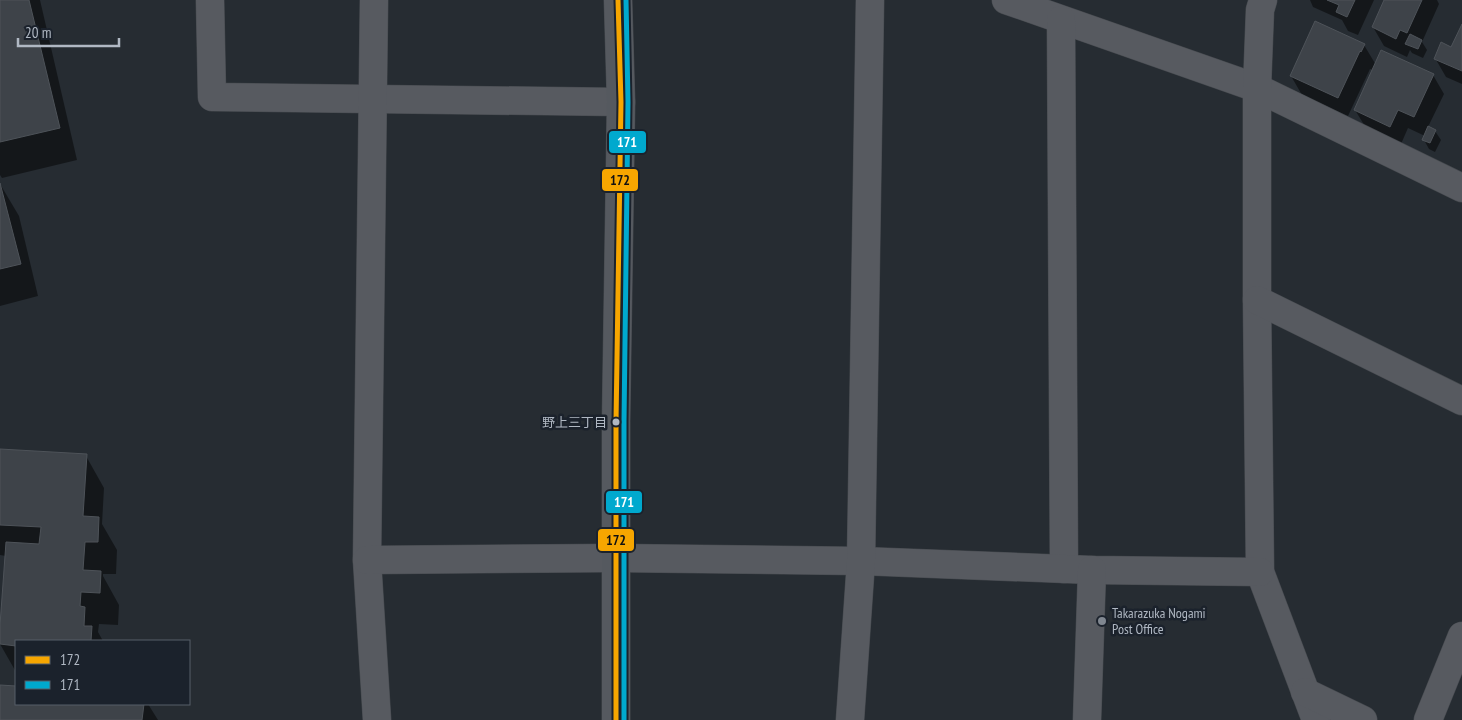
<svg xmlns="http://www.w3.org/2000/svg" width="1462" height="720" font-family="'PT Sans Narrow','Noto Sans JP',sans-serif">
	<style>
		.shadow { fill: #0007 }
		.building { fill: #3e4349; stroke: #4e5359 }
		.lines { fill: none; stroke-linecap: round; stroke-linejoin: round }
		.street-casing { stroke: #44484d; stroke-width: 29 }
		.secondary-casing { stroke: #44484d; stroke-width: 29 }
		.street { stroke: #575a60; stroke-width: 28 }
		.secondary { stroke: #55595f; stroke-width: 28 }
		.bus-1-casing { stroke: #1b222c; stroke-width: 9 }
		.bus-2-casing { stroke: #1b222c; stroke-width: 9 }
		.bus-1 { stroke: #f7a600; stroke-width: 5 }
		.bus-2 { stroke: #00a9ce; stroke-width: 5 }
		.bus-dot { fill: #b0b8c3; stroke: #1b222c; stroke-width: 2 }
		.poi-dot { fill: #808790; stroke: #1b222c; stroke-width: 2 }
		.labels { text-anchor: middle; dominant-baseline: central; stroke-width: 5; stroke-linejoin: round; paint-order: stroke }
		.bus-label { font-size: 13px; fill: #b0b8c3; stroke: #1b222c; text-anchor: end }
		.poi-label { font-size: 14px; fill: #b0b8c3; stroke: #1b222c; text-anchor: start }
		.line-badge { stroke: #1b222c; stroke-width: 2 }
		.badge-label { font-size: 14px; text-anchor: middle; font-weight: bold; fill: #fff }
		.pale-badge-label { font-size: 14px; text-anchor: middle; font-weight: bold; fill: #111 }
	</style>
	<rect width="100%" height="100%" fill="#262c32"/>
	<g class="shadow">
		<polygon points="0,0 40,0 77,160 2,178 0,175"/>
		<polygon points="1310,0 1374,0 1358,35 1348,31 1342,20 1313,7"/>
		<polygon points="1386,0 1437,0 1439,4 1422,42 1427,50 1423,58 1412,53 1410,50 1407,57 1384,46 1373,27"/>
		<polygon points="1462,27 1462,84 1446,77 1435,58 1452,49"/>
		<polygon points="1364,45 1376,65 1433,75 1444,94 1428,127 1435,131 1441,140 1435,152 1429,149 1424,140 1425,136 1408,128 1401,144 1366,128 1355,110 1373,70 1370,69 1348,116 1302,95 1291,76"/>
		<polygon points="0,184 19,216 38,296 0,306"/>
		<polygon points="0,450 86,456 104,488 102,524 117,550 116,574 103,574 103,576 119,605 118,625 99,624 98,632 103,641 16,641 16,672 0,644 6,556 0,555"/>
		<polygon points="0,686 16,687 16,704 148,704 158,720 0,720"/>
	</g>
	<g class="building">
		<polygon points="0,0 29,0 60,128 0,142"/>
		<polygon points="1327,0 1355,0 1347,17 1336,12 1339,5"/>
		<polygon points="1384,0 1422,0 1407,33 1400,30 1396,39 1372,27"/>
		<polygon points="1315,21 1365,44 1361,52 1360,51 1338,98 1290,76"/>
		<polygon points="1462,24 1462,71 1434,59 1441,42 1451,47"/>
		<polygon points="1410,34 1422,40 1418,49 1405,44"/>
		<polygon points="1381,50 1434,74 1414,117 1398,110 1390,127 1354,110"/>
		<polygon points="1428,126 1436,130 1430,143 1422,140"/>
		<polygon points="0,183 21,264 0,269"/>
		<polygon points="0,449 87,454 83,516 99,517 98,542 85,542 83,570 101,571 100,593 81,592 80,606 85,607 84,626 92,626 91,641 16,641 16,646 0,644 0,625 6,542 39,544 41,527 0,525"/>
		<polygon points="0,685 16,686 16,704 144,704 142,720 0,720"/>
	</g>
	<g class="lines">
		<defs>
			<g id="street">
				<polyline points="210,0 212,97 621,102"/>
				<polyline points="374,0 367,560 377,720"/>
				<polyline points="1006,0 1257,88 1462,188"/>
				<polyline points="1263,0 1260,10 1257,88 1257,300 1260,572 1316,720"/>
				<polyline points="1061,20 1064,569"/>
				<polyline points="1257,300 1462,401"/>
				<polyline points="367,560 615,558 861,561 1092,570 1260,572"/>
				<polyline points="1305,692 1363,720"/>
				<polyline points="850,720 861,561 870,0"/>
				<polyline points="1087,720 1092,570"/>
				<polyline points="1428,720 1462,636"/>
			</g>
			<polyline id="secondary" points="616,720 616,422 621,102 618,0"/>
		</defs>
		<use href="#street" class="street-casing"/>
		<use href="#secondary" class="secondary-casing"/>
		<use href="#street" class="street"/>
		<use href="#secondary" class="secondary"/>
		<defs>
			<polyline id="bus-1" points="616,720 616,422 621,102 618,0"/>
			<polyline id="bus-2" points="624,720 624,422 628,102 626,0"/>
		</defs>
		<use href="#bus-1" class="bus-1-casing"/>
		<use href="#bus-2" class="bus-2-casing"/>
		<use href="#bus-1" class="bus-1"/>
		<use href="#bus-2" class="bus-2"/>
	</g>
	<circle class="bus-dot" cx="616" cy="422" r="4.5"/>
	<circle class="poi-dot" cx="1102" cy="621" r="5"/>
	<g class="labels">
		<g class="bus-label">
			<text x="607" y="422">野上三丁目</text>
		</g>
		<g class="poi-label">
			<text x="1112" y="613">Takarazuka Nogami<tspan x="1112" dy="16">Post Office</tspan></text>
		</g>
	</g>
	<g class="line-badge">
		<rect x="608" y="130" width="39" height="24" rx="5" fill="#00a9ce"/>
		<rect x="601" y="168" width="38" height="24" rx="5" fill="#f7a600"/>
		<rect x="605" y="490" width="38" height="24" rx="5" fill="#00a9ce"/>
		<rect x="597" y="528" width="38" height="24" rx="5" fill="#f7a600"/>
	</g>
	<g class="badge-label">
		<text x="627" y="147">171</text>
		<text x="624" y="507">171</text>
	</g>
	<g class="pale-badge-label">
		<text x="620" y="185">172</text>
		<text x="616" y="545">172</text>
	</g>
	<rect x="15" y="640" width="175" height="65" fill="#1b222c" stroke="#575e68"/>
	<rect x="25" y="656" width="25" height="8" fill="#f7a600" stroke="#575e68"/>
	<text x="60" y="665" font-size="15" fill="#b0b8c3">172</text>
	<rect x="25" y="681" width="25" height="8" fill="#00a9ce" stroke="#575e68"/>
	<text x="60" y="690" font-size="15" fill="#b0b8c3">171</text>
	<path d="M18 38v8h101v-8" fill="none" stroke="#b0b8c3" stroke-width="2.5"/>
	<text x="25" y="38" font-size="15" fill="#b0b8c3" stroke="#1b222c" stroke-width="4" paint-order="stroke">20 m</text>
</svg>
